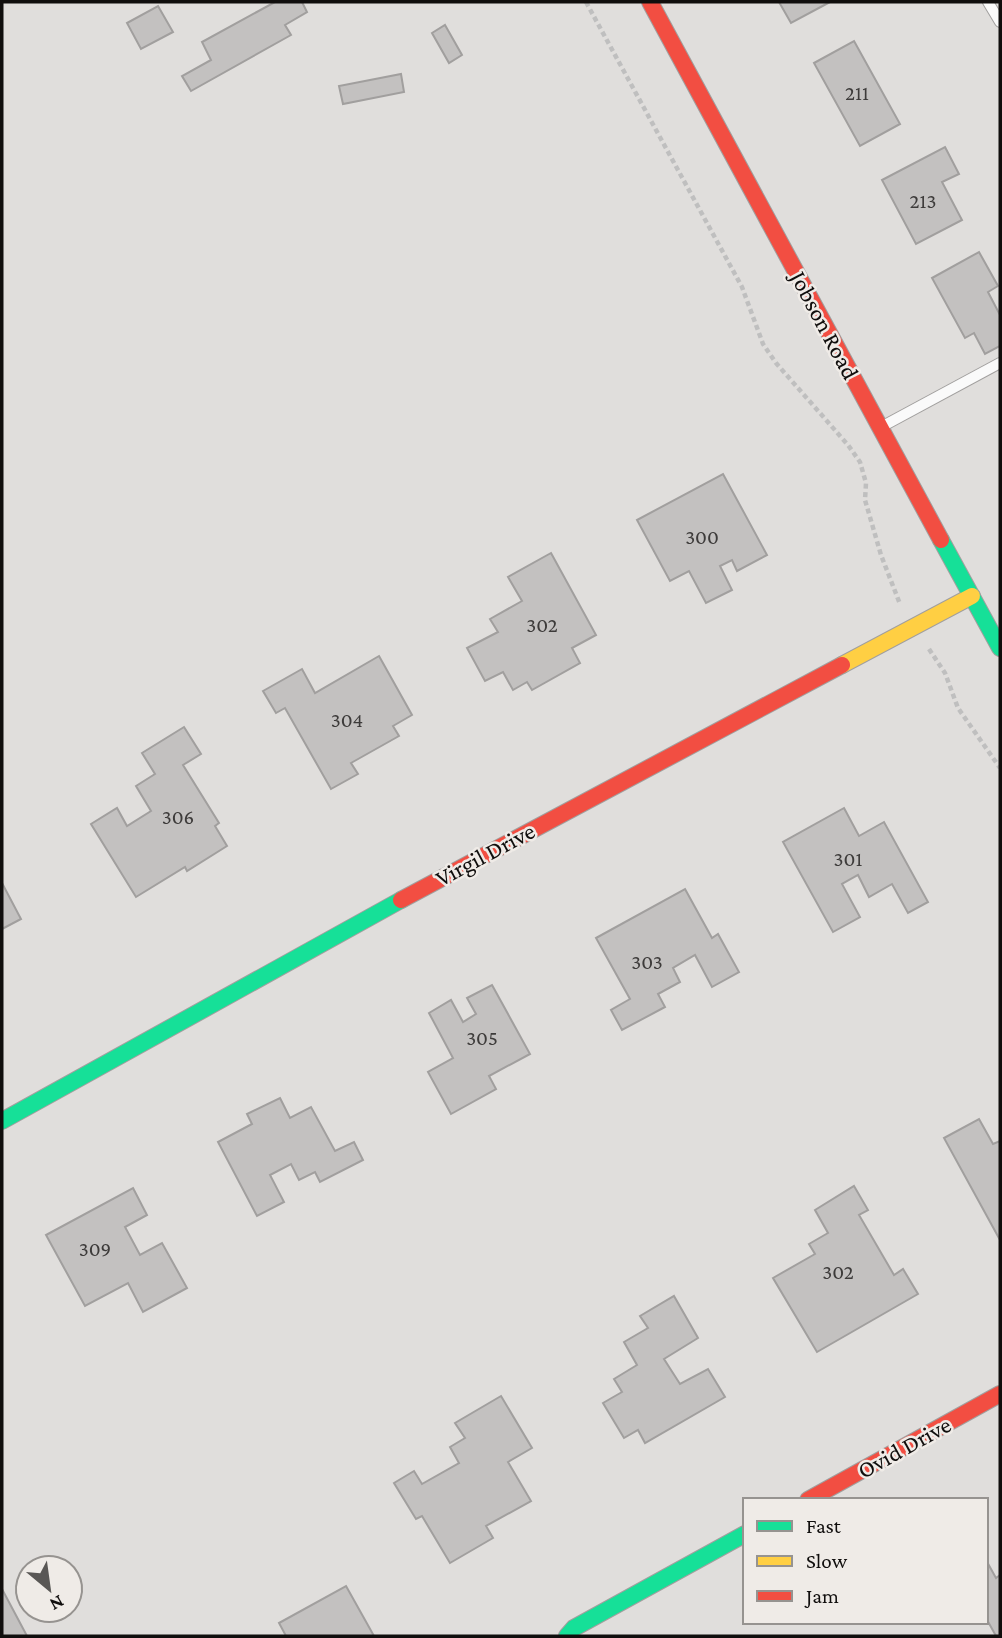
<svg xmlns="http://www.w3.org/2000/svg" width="1002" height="1638" font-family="'Crimson Pro',serif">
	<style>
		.building { fill: #c3c1c0; stroke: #a19f9e; stroke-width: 2 }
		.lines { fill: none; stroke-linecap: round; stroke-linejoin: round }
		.lane-casing { stroke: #a19f9e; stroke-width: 12 }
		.fast-casing { stroke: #a19f9e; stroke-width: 18 }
		.slow-casing { stroke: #a19f9e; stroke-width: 18 }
		.jam-casing { stroke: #a19f9e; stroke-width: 18 }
		.path { stroke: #bfbfbf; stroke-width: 4.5; stroke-dasharray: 5 3.5; stroke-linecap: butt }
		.lane { stroke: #fafafa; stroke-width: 10 }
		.fast { stroke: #16e098; stroke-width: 16 }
		.slow { stroke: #ffcf43; stroke-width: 16 }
		.jam { stroke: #f24e42; stroke-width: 16 }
		.labels { text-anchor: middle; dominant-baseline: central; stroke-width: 5; stroke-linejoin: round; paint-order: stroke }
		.number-label { font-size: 21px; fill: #3d3b3a }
		.street-label { font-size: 24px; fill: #100e0d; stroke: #efebe7 }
	</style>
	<rect width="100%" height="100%" fill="#e0dedc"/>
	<g class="building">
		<polygon points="275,2 302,2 307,12 285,25 291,35 191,91 182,76 211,60 202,42"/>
		<polygon points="779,2 830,2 791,23"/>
		<polygon points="158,6 173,32 141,49 127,23"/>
		<polygon points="445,25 462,55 449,63 432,33"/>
		<polygon points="854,41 900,124 860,146 814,63"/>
		<polygon points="401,74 404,92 343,104 339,86"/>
		<polygon points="945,147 959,174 942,182 962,220 916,244 882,180"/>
		<polygon points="979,252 998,286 988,292 1000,315 1000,346 985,354 974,333 965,338 932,278"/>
		<polygon points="723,474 767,555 737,571 732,560 720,566 732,590 706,603 689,571 670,581 637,520"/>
		<polygon points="551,553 596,635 572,648 580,663 532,690 527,682 513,690 503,672 485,681 467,648 498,632 490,619 522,601 508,577"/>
		<polygon points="379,656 412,715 393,726 399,736 351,763 358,774 331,789 285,708 276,713 263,691 302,669 315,693"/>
		<polygon points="184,727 201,754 183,765 219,823 215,826 227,846 187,871 185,867 136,897 91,824 117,808 127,826 151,811 136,786 155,774 142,753"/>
		<polygon points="844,808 859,836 884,822 928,902 908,913 892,884 869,897 858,875 842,884 860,917 833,932 783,842"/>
		<polygon points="2,883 21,919 2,929"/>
		<polygon points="685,889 712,938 718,934 739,972 712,987 695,955 673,968 680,982 658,994 665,1007 622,1030 611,1010 630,999 596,938"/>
		<polygon points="492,985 530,1054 489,1076 496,1089 451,1114 428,1072 453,1058 429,1013 451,1000 463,1022 476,1014 467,998"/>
		<polygon points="280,1098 290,1118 311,1107 335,1151 354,1142 363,1160 320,1182 315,1172 299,1180 291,1164 270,1175 284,1202 257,1216 218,1142 252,1124 247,1114"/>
		<polygon points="979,1119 993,1144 1000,1141 1000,1240 944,1138"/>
		<polygon points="854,1186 868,1210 859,1215 894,1275 903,1269 918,1294 817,1352 773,1278 815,1254 809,1244 828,1233 815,1210"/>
		<polygon points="133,1188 147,1215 125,1227 140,1255 162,1243 187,1288 143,1312 128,1283 85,1306 46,1235"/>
		<polygon points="674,1296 698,1338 664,1359 680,1384 708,1369 725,1397 645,1443 638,1430 624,1438 603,1403 622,1392 614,1379 637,1365 624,1342 648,1328 640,1316"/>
		<polygon points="501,1396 532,1448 508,1462 531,1501 486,1526 493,1538 450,1563 422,1516 416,1519 394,1483 414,1471 422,1484 459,1463 450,1447 465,1438 455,1423"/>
		<polygon points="986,1560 996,1578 1000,1575 1000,1636 996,1636 986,1618"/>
		<polygon points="346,1586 374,1636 286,1636 279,1623"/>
		<polygon points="2,1589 27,1636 2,1636"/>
	</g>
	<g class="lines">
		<defs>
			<g id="lane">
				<polyline points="988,2 1000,22"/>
				<polyline points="883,426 1000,363"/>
			</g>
			<g id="fast">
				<polyline points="941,540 1000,648"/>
				<polyline points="2,1121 401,900"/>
				<polyline points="567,1636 574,1628 745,1534"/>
			</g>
			<polyline id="slow" points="842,665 972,596"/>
			<g id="jam">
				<polyline points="650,2 941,540"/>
				<polyline points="401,900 842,665"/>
				<polyline points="808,1500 1000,1394"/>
			</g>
		</defs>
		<use href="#lane" class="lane-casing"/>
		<use href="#fast" class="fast-casing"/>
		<use href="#slow" class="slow-casing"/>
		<use href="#jam" class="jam-casing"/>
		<g class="path">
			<polyline points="586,2 742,287 763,344 776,363 848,445 860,462 866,483 865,500 881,555 900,604"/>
			<polyline points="929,649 945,673 958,708 1000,768"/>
		</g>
		<use href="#lane" class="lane"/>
		<use href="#fast" class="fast"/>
		<use href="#slow" class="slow"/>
		<use href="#jam" class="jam"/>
	</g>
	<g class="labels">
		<g class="number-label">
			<text x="857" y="93">211</text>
			<text x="923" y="201">213</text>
			<text x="702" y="537">300</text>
			<text x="542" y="625">302</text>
			<text x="347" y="720">304</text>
			<text x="178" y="817">306</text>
			<text x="848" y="859">301</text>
			<text x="647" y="962">303</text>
			<text x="482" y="1038">305</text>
			<text x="95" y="1249">309</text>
			<text x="838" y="1272">302</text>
		</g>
		<g class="street-label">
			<text transform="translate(825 325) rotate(62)">Jobson Road</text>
			<text transform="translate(485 854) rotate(-28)">Virgil Drive</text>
			<text transform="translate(904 1447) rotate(-29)">Ovid Drive</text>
		</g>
	</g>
	<rect width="1002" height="1638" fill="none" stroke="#100e0d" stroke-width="7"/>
	<rect x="743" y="1498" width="245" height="126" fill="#efebe7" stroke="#969390" stroke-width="2"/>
	<rect x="757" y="1521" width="35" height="10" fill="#16e098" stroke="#969390" stroke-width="2"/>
	<text x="806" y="1533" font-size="21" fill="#100e0d">Fast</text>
	<rect x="757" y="1556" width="35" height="10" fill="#ffcf43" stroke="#969390" stroke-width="2"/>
	<text x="806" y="1568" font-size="21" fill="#100e0d">Slow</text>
	<rect x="757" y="1591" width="35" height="10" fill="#f24e42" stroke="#969390" stroke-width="2"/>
	<text x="806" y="1603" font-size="21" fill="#100e0d">Jam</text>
	<g transform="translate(49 1589) rotate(151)"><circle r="33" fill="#efebe7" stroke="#969390" stroke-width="2"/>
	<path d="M0-5L12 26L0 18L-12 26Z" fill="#595755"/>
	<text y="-10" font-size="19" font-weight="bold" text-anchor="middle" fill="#100e0d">N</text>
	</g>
</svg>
